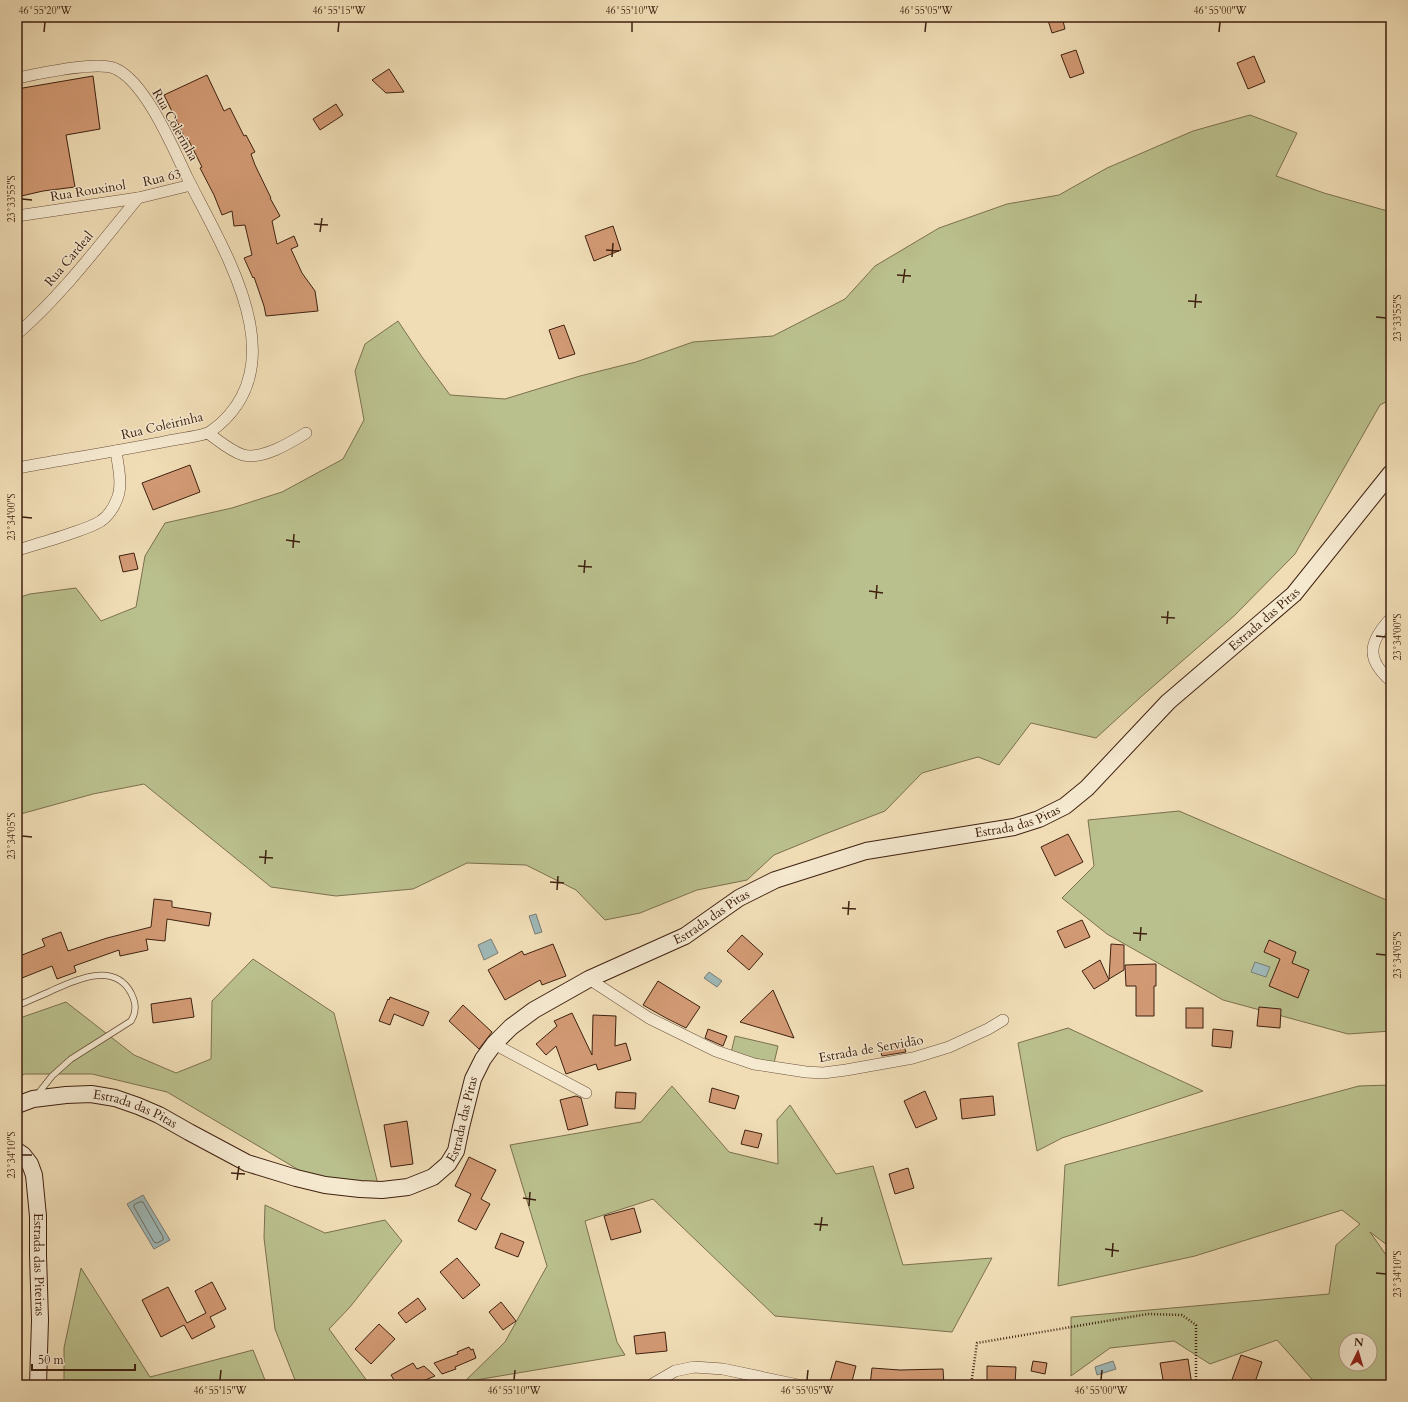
<svg xmlns="http://www.w3.org/2000/svg" width="1408" height="1402" font-family="Cardo,serif">
	<style>
		.green { fill: #bac08d; stroke: #7c704e; fill-rule: evenodd }
		.water { fill: #9fb9b8; stroke: #797c75 }
		.lines { fill: none; stroke-linecap: round; stroke-linejoin: round }
		.shore { stroke: #6f6d64; stroke-width: 1 }
		.building { fill: #d29a74; stroke: #3f2110 }
		.lane-casing { stroke: #6b503a; stroke-width: 7 }
		.street-casing { stroke: #6b503a; stroke-width: 12 }
		.secondary-casing { stroke: #3f2110; stroke-width: 18 }
		.path { stroke: #3f2110; stroke-width: 2.5; stroke-dasharray: 1 2; stroke-linecap: butt }
		.lane { stroke: #f5e9d0; stroke-width: 5.5 }
		.street { stroke: #f5e9d0; stroke-width: 11 }
		.secondary { stroke: #f5e9d0; stroke-width: 16 }
		.ticks { fill: none; stroke: #3f2110; stroke-width: 1.5 }
		.labels { text-anchor: middle; dominant-baseline: central; stroke-width: 3; stroke-linejoin: round; paint-order: stroke }
		.street-label { font-size: 13px; fill: #3f2110; stroke: #f5e9d0 }
		.neatline { fill: none; stroke: #3f2110; stroke-width: 1.5 }
		.ticks-label { font-size: 10px; text-anchor: middle; fill: #3f2110 }
	</style>
	<rect width="100%" height="100%" fill="#f0ddb6"/>
	<filter id="stains"><feTurbulence type="fractalNoise" baseFrequency=".005" numOctaves="4"/><feColorMatrix values="0 0 0 0 .2 0 0 0 0 .09 0 0 0 0 .02 0 0 0 .5 -.17"/></filter>
	<radialGradient id="worn" r=".72"><stop offset=".6" stop-color="#630" stop-opacity="0"/><stop offset="1" stop-color="#630" stop-opacity=".3"/></radialGradient>
	<g class="green">
		<polygon points="1250,115 1297,133 1276,176 1324,193 1391,212 1391,399 1380,405 1295,554 1234,616 1142,696 1096,738 1031,723 999,765 978,757 922,773 885,811 825,834 774,855 747,880 697,890 640,913 605,920 576,890 526,865 467,863 413,889 336,896 271,887 144,784 93,794 17,815 17,598 30,594 76,588 101,621 136,607 145,556 165,523 232,508 282,492 343,459 364,420 355,371 365,344 398,321 422,357 450,395 505,399 580,376 636,362 693,342 773,336 845,299 875,266 939,228 1007,204 1059,195 1107,168 1193,131"/>
		<polygon points="1179,811 1391,902 1391,1031 1348,1034 1223,1000 1107,934 1062,898 1094,866 1088,820"/>
		<polygon points="253,959 334,1013 378,1184 309,1176 167,1092 92,1074 25,1074 17,1077 17,1019 66,1002 134,1055 176,1073 211,1059 212,1001"/>
		<polygon points="1068,1028 1203,1091 1062,1138 1037,1151 1018,1043"/>
		<polygon points="735,1036 778,1046 774,1063 731,1053"/>
		<path d="M 1391,1085 L 1391,1248 L 1370,1232 L 1391,1262 L 1391,1385 L 1317,1385 L 1277,1340 L 1210,1364 L 1174,1341 L 1110,1348 L 1071,1376 L 1071,1317 L 1329,1294 L 1336,1245 L 1360,1224 L 1342,1210 L 1195,1256 L 1058,1286 L 1065,1165 L 1359,1086 ZM 1346,1340 L 1370,1340 L 1370,1364 L 1346,1364 Z"/>
		<polygon points="672,1086 729,1152 778,1164 777,1120 790,1105 836,1174 873,1166 903,1265 992,1258 952,1332 775,1316 653,1199 585,1221 617,1342 625,1355 464,1382 505,1342 547,1266 510,1145 641,1122"/>
		<polygon points="265,1205 325,1233 385,1220 402,1241 350,1307 329,1329 370,1385 297,1385 275,1329 264,1238"/>
		<polygon points="81,1268 150,1377 253,1350 267,1385 64,1385 64,1348"/>
	</g>
	<g class="water">
		<polygon points="536,914 542,932 535,934 529,916"/>
		<polygon points="491,939 498,953 484,960 478,945"/>
		<polygon points="1255,962 1270,967 1266,977 1251,972"/>
		<polygon points="709,972 722,981 717,987 704,978"/>
		<polygon points="143,1195 170,1240 154,1249 127,1204"/>
		<polygon points="1113,1361 1116,1369 1097,1375 1095,1367"/>
	</g>
	<g class="lines">
		<polygon class="shore" points="140,1202 143,1202 163,1237 163,1240 157,1243 154,1242 134,1207 134,1205"/>
	</g>
	<g class="building">
		<polygon points="1047,17 1062,17 1065,29 1052,33"/>
		<polygon points="1076,50 1084,73 1070,78 1061,55"/>
		<polygon points="1254,56 1265,82 1248,89 1237,63"/>
		<polygon points="389,69 404,92 386,93 372,80"/>
		<polygon points="207,75 224,111 230,108 244,136 246,135 255,152 251,154 255,165 271,198 270,198 280,216 272,221 277,244 294,236 298,246 291,249 302,273 315,291 318,311 266,316 264,306 254,277 253,278 244,258 252,255 245,225 234,226 232,211 222,215 214,195 200,168 202,167 188,139 186,140 164,95"/>
		<polygon points="93,76 100,129 66,135 75,187 43,191 17,197 17,89"/>
		<polygon points="336,104 343,115 320,130 313,119"/>
		<polygon points="613,226 621,250 594,261 585,236"/>
		<polygon points="564,325 575,354 559,359 549,330"/>
		<polygon points="190,465 200,492 153,510 142,483"/>
		<polygon points="134,553 138,569 123,572 119,556"/>
		<polygon points="1068,834 1083,862 1055,876 1041,847"/>
		<polygon points="154,899 172,901 172,907 211,913 209,926 167,919 165,941 146,939 148,950 120,956 119,950 74,966 76,972 57,979 52,966 17,980 17,957 45,946 42,939 61,932 68,951 107,938 151,927"/>
		<polygon points="1082,920 1090,937 1065,948 1057,931"/>
		<polygon points="742,935 763,954 749,970 727,951"/>
		<polygon points="1269,940 1296,952 1292,963 1309,970 1298,998 1269,986 1280,959 1264,952"/>
		<polygon points="553,944 566,976 542,985 540,980 505,1000 488,970 522,951 524,955"/>
		<polygon points="1111,944 1124,945 1124,970 1109,979"/>
		<polygon points="1100,960 1109,980 1094,989 1082,971"/>
		<polygon points="1156,964 1156,986 1154,986 1154,1016 1136,1016 1136,986 1126,986 1125,965"/>
		<polygon points="658,981 700,1007 686,1028 666,1018 643,1005"/>
		<polygon points="773,990 794,1038 740,1022"/>
		<polygon points="390,997 429,1012 423,1026 394,1014 390,1025 379,1021 388,999 389,1000"/>
		<polygon points="191,998 194,1017 153,1023 151,1004"/>
		<polygon points="463,1005 492,1032 479,1049 449,1021"/>
		<polygon points="1259,1007 1281,1009 1280,1028 1257,1026"/>
		<rect x="1186" y="1008" width="17" height="20"/>
		<polygon points="572,1013 592,1055 593,1015 616,1016 615,1046 626,1043 631,1060 598,1070 596,1064 566,1074 556,1046 546,1055 536,1044 557,1026 554,1021"/>
		<polygon points="708,1029 727,1036 723,1046 705,1038"/>
		<polygon points="1213,1029 1233,1031 1231,1048 1212,1046"/>
		<polygon points="902,1041 906,1052 882,1056 880,1049"/>
		<polygon points="712,1088 739,1096 735,1109 709,1102"/>
		<polygon points="925,1091 937,1119 916,1128 904,1101"/>
		<polygon points="616,1092 636,1093 635,1109 615,1108"/>
		<polygon points="576,1096 581,1098 588,1125 568,1130 560,1100"/>
		<polygon points="993,1096 995,1115 962,1119 960,1099"/>
		<polygon points="407,1121 413,1164 391,1167 384,1125"/>
		<polygon points="745,1130 762,1134 758,1148 741,1144"/>
		<polygon points="469,1157 496,1170 481,1199 490,1204 476,1230 458,1221 471,1194 455,1186"/>
		<polygon points="908,1168 914,1188 895,1194 889,1174"/>
		<polygon points="634,1208 641,1232 611,1240 604,1216"/>
		<polygon points="501,1233 524,1242 518,1257 495,1248"/>
		<polygon points="457,1258 480,1285 463,1299 440,1272"/>
		<polygon points="212,1282 226,1309 210,1317 215,1327 192,1339 184,1325 161,1337 142,1300 168,1287 187,1323 206,1313 195,1291"/>
		<polygon points="418,1298 426,1309 406,1323 398,1313"/>
		<polygon points="501,1302 516,1321 503,1330 489,1312"/>
		<polygon points="379,1324 395,1339 371,1364 355,1349"/>
		<polygon points="665,1332 667,1351 636,1354 634,1336"/>
		<polygon points="469,1347 471,1350 473,1349 476,1358 455,1367 456,1369 442,1374 434,1363 458,1354 457,1352"/>
		<polygon points="1241,1355 1262,1362 1254,1385 1230,1385"/>
		<polygon points="1188,1359 1192,1385 1164,1385 1160,1363"/>
		<polygon points="836,1361 856,1366 851,1385 829,1385"/>
		<polygon points="1033,1361 1047,1363 1045,1374 1031,1371"/>
		<polygon points="413,1363 417,1369 424,1366 435,1376 423,1381 426,1385 397,1385 391,1375"/>
		<polygon points="987,1366 1016,1367 1015,1385 987,1385"/>
		<polygon points="872,1368 900,1370 943,1369 944,1385 870,1385"/>
	</g>
	<g class="lines">
		<defs>
			<path id="lane" d="M 17,1006 C 28,1001 40,996 51,991 C 75,980 114,961 131,993 C 136,1003 137,1011 131,1021 L 71,1059 L 52,1076 L 37,1095"/>
			<g id="street">
				<path d="M 17,78 C 38,74 98,60 116,69 C 146,83 173,148 187,177 C 223,250 301,367 210,432 C 203,436 177,439 168,441 C 118,451 67,459 17,468"/>
				<polyline points="17,216 138,198 191,185"/>
				<path d="M 17,334 C 63,294 100,244 138,198"/>
				<path d="M 208,433 C 218,440 230,451 243,455 C 262,460 290,443 306,433"/>
				<path d="M 17,550 C 37,544 56,539 75,532 C 84,529 93,526 101,521 C 108,516 114,507 117,499 C 123,485 118,466 116,451"/>
				<path d="M 1391,618 C 1370,641 1364,658 1391,681"/>
				<polyline points="589,979 649,1018 716,1051 754,1064 806,1072 823,1073 846,1070 913,1058 949,1047 988,1029 1003,1020"/>
				<polyline points="494,1044 586,1093"/>
				<polyline points="651,1385 675,1371 694,1367 723,1369 798,1385"/>
			</g>
			<g id="secondary">
				<path id="s1" d="M 17,1105 L 33,1099 L 66,1095 L 91,1094 L 115,1098 L 138,1106 L 159,1115 L 189,1132 L 247,1163 L 296,1178 L 325,1185 L 360,1189 L 382,1190 L 408,1187 L 433,1177 L 448,1164 L 456,1151 L 461,1127 L 473,1079 L 483,1059 L 494,1044 L 511,1027 L 534,1010 L 589,979 L 685,936 L 739,898 L 775,880 L 866,851 L 1014,827 L 1039,819 L 1065,806 L 1087,788 L 1168,702 L 1294,594 L 1391,473"/>
				<path id="s2" d="M 17,1151 L 23,1155 L 30,1164 L 34,1175 L 38,1216 L 38,1255 L 40,1320 L 38,1385"/>
			</g>
		</defs>
		<use href="#lane" class="lane-casing"/>
		<use href="#street" class="street-casing"/>
		<use href="#secondary" class="secondary-casing"/>
		<polyline class="path" points="971,1385 977,1343 1148,1314 1182,1315 1196,1325 1196,1385"/>
		<use href="#lane" class="lane"/>
		<use href="#street" class="street"/>
		<use href="#secondary" class="secondary"/>
	</g>
	<path class="ticks" d="M 44,32 L 45,22M 338,32 L 339,22M 632,32 L 632,22M 925,32 L 926,22M 1219,32 L 1220,22M 22,199 L 32,200M 314,224 L 328,225M 320,232 L 322,218M 606,250 L 619,251M 612,257 L 613,243M 897,275 L 911,276M 903,283 L 905,269M 1188,301 L 1202,302M 1195,308 L 1196,294M 1376,317 L 1386,318M 22,517 L 32,518M 286,540 L 300,542M 293,548 L 294,534M 578,566 L 592,567M 584,573 L 585,560M 869,591 L 883,593M 876,599 L 877,585M 1161,617 L 1175,618M 1167,624 L 1168,611M 1376,636 L 1386,637M 22,836 L 32,837M 259,857 L 273,858M 265,864 L 266,850M 550,882 L 564,883M 557,890 L 558,876M 842,908 L 856,909M 848,915 L 849,901M 1133,933 L 1147,934M 1140,941 L 1141,927M 1376,954 L 1386,955M 22,1155 L 32,1155M 231,1173 L 245,1174M 237,1180 L 239,1166M 523,1198 L 536,1200M 529,1206 L 530,1192M 814,1224 L 828,1225M 820,1231 L 822,1217M 1105,1249 L 1119,1251M 1112,1257 L 1113,1243M 1376,1273 L 1386,1274M 220,1380 L 221,1370M 514,1380 L 515,1370M 807,1380 L 808,1370M 1101,1380 L 1102,1370"/>
	<g class="labels">
		<g class="street-label">
			<text transform="translate(175 125) rotate(61)">Rua Colerinha</text>
			<text transform="translate(162 178) rotate(-13)">Rua 63</text>
			<text transform="translate(88 191) rotate(-9)">Rua Rouxinol</text>
			<text transform="translate(69 259) rotate(-50)">Rua Cardeal</text>
			<text transform="translate(162 426) rotate(-13)">Rua Coleirinha</text>
			<text stroke="none"><textPath href="#s1" startOffset="1490">Estrada das Pitas</textPath></text>
			<text stroke="none"><textPath href="#s1" startOffset="1166">Estrada das Pitas</textPath></text>
			<text stroke="none"><textPath href="#s1" startOffset="842">Estrada das Pitas</textPath></text>
			<text transform="translate(871 1049) rotate(-10)">Estrada de Servidão</text>
			<text stroke="none"><textPath href="#s1" startOffset="122">Estrada das Pitas</textPath></text>
			<text stroke="none"><textPath href="#s1" startOffset="506">Estrada das Pitas</textPath></text>
			<text stroke="none"><textPath href="#s2" startOffset="120">Estrada das Piteiras</textPath></text>
		</g>
	</g>
	<rect width="1408" height="1402" fill="none" stroke="#f0ddb6" stroke-width="44"/>
	<g transform="translate(1358 1352) rotate(5)"><circle r="19" fill="#f5e9d0" stroke="#ac9983"/>
	<path d="M0-3L7 15L0 10L-7 15Z" fill="#8f2418"/>
	<text y="-6" font-size="11" font-weight="bold" text-anchor="middle" fill="#3f2110">N</text>
	</g>
	<path d="M32 1364v6h103v-6" fill="none" stroke="#3f2110" stroke-width="2"/>
	<text x="38" y="1364" font-size="12" fill="#3f2110" stroke="#f5e9d0" stroke-width="3" paint-order="stroke">50 m</text>
	<rect x="22" y="22" width="1364" height="1358" class="neatline"/>
	<g class="ticks-label">
		<text x="45" y="14">46°55'20"W</text>
		<text x="339" y="14">46°55'15"W</text>
		<text x="632" y="14">46°55'10"W</text>
		<text x="926" y="14">46°55'05"W</text>
		<text x="1220" y="14">46°55'00"W</text>
		<text transform="translate(11 199) rotate(-90)" y="4">23°33'55"S</text>
		<text transform="translate(1397 318) rotate(-90)" y="4">23°33'55"S</text>
		<text transform="translate(11 517) rotate(-90)" y="4">23°34'00"S</text>
		<text transform="translate(1397 637) rotate(-90)" y="4">23°34'00"S</text>
		<text transform="translate(11 836) rotate(-90)" y="4">23°34'05"S</text>
		<text transform="translate(1397 955) rotate(-90)" y="4">23°34'05"S</text>
		<text transform="translate(11 1155) rotate(-90)" y="4">23°34'10"S</text>
		<text transform="translate(1397 1274) rotate(-90)" y="4">23°34'10"S</text>
		<text x="220" y="1394">46°55'15"W</text>
		<text x="514" y="1394">46°55'10"W</text>
		<text x="807" y="1394">46°55'05"W</text>
		<text x="1101" y="1394">46°55'00"W</text>
	</g>
	<rect width="100%" height="100%" filter="url(#stains)"/>
	<rect width="100%" height="100%" fill="url(#worn)"/>
</svg>
